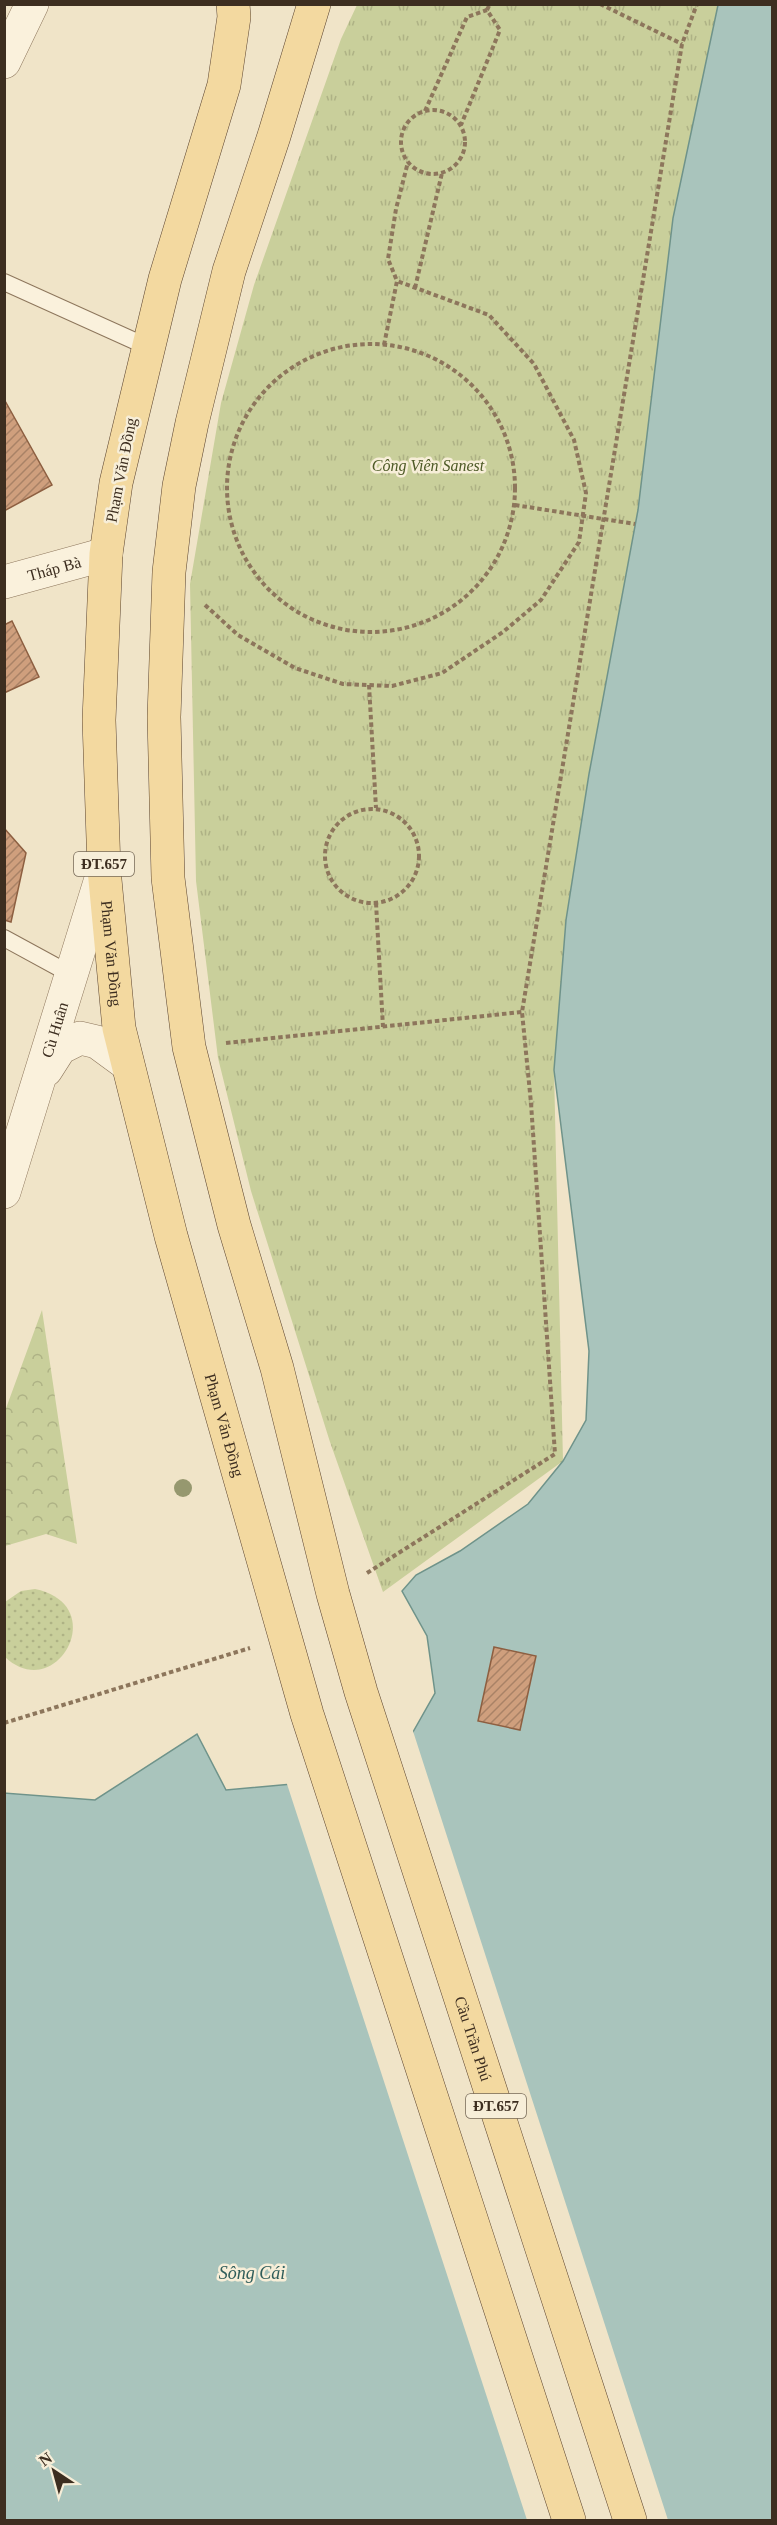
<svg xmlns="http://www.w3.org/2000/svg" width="777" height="2525" font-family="'Times New Roman',serif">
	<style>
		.grass { fill: url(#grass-dots) }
		.forest { fill: url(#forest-crowns) }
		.park { fill: url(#park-tufts) }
		.water { fill: #a9c4bc; stroke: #6f938a; stroke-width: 1.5 }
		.pier { fill: #f0e4c8 }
		.building { fill: url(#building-hatch); stroke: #8d5f41; stroke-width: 1.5 }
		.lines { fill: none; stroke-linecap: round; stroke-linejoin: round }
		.lane-casing { stroke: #8d765c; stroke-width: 18 }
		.street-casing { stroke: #8d765c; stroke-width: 34 }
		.primary-casing { stroke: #5b4430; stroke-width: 34 }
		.path { stroke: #8d765c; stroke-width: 4; stroke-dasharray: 4.5 3; stroke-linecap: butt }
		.lane { stroke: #faf1dc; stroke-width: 16 }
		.street { stroke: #faf1dc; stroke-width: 33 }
		.primary { stroke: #f3d9a0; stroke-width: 33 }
		.tree { fill: #96986f }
		.labels { text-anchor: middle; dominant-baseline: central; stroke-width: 5; stroke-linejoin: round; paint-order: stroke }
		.shield { fill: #f7eed8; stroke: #756857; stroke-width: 1.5 }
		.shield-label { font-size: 15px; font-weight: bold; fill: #3d2e20 }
		.park-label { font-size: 16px; font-style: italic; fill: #4d5a26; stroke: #f7eed8 }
		.street-label { font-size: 16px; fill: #3d2e20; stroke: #f7eed8 }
		.water-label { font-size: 18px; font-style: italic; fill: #2f5d5a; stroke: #f7eed8 }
	</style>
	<defs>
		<pattern id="grass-dots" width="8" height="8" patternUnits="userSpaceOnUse" patternTransform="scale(1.5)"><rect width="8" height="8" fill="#c9cf9b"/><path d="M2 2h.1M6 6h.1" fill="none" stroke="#aeb285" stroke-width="1.8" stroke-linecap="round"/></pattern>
		<pattern id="forest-crowns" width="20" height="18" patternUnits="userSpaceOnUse" patternTransform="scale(1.5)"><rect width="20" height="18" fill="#c9cf9b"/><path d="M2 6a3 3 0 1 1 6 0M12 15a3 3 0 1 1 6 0" fill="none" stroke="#aeb285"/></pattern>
		<pattern id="park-tufts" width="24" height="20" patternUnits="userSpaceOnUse" patternTransform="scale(1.5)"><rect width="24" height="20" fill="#c9cf9b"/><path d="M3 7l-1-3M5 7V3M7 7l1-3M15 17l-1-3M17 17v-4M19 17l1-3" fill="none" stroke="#aeb285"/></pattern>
		<pattern id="building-hatch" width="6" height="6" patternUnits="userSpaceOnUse" patternTransform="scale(1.5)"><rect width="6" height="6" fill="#cf9f7d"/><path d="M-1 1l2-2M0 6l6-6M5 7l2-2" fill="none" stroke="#a98266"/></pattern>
	</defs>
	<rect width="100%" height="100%" fill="#f0e4c8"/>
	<path class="grass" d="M 35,1589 C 112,1605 56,1705 5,1657 L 5,1602 L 21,1591 Z"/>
	<polygon class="forest" points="42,1310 77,1544 46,1534 5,1546 5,1411"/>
	<polygon class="park" points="357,5 718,5 638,510 589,774 566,920 554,1070 563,1461 383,1592 330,1442 251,1191 218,1058 196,881 190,584 221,403 254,285 341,39"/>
	<polygon class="water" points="718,5 772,5 772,2520 5,2520 4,1793 95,1800 197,1734 226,1790 347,1779 409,1739 435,1693 427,1636 402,1591 416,1575 460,1551 528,1504 563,1461 586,1420 589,1351 554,1070 566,920 589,774 638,510 673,218"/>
	<polygon class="pier" points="412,1728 668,2520 527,2520 286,1781 346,1776 407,1737"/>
	<g class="building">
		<polygon points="4,399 52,485 4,511"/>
		<polygon points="12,621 39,677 4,693 4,625"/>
		<polygon points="4,828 26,853 11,922 4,920"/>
		<polygon points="494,1647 536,1656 520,1730 478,1721"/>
	</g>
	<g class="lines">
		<defs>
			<g id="lane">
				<polyline points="4,282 148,347"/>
				<polyline points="4,938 72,975"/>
			</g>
			<g id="street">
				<polyline points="4,62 32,4"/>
				<path id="s1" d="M 4,582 L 106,554"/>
				<polyline points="46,1070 60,1048 80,1038 97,1042 127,1064"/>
				<path id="s2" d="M 4,1192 L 104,869"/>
			</g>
			<g id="primary">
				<path id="s3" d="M 233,4 L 234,17 L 224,85 L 165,279 L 116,483 L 106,554 L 99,720 L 104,869 L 119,1028 L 171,1236 L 307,1714 L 569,2520"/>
				<path id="s4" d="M 314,4 L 274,136 L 229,271 L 192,423 L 179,486 L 169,572 L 164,717 L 168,878 L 189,1047 L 234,1225 L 277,1368 L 333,1594 L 361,1692 L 630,2520"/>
			</g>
		</defs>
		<use href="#lane" class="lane-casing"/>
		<use href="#street" class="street-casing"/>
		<use href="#primary" class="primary-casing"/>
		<g class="path">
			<polyline points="600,4 682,44"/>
			<polyline points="487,10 490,4"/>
			<circle cx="433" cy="142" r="32"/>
			<polyline points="425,111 467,17 487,10 500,30 461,125"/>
			<polyline points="415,288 442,173"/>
			<circle cx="371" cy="488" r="144"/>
			<polyline points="384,345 397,281 388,259 396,209 408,162"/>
			<polyline points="515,505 635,524"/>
			<polyline points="205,605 238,635 295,668 343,684 392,686 442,673 503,632 541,600 579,542 586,493 574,440 534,364 489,315 397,281"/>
			<polyline points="369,685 376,808"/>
			<circle cx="372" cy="856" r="47"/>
			<polyline points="376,903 383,1027"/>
			<polyline points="226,1043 522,1012"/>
			<polyline points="367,1573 555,1454 531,1103 522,1012 682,44 697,4"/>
			<polyline points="4,1723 250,1648"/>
		</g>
		<use href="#lane" class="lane"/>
		<use href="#street" class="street"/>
		<use href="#primary" class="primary"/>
	</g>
	<circle class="tree" cx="183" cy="1488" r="9"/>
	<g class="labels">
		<g class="shield">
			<rect x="74" y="852" width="60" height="24" rx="4.5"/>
			<rect x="466" y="2094" width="60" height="24" rx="4.5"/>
		</g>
		<g class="shield-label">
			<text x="104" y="864">ĐT.657</text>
			<text x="496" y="2106">ĐT.657</text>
		</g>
		<g class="park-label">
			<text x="428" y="465">Công Viên Sanest</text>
		</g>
		<g class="street-label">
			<text transform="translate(121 470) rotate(-79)">Phạm Văn Đồng</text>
			<text stroke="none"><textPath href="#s1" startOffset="52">Tháp Bà</textPath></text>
			<text stroke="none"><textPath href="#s3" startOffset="966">Phạm Văn Đồng</textPath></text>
			<text stroke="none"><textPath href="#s2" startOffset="170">Cù Huân</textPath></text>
			<text stroke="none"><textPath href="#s3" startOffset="1452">Phạm Văn Đồng</textPath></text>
			<text stroke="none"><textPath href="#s4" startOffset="2096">Cầu Trần Phú</textPath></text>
		</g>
		<g class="water-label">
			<text x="252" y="2273">Sông Cái</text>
		</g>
	</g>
	<rect width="777" height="2525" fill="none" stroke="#3d2e20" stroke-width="12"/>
	<g transform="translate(54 2471) rotate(324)" stroke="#f7eed8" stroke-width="4.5" paint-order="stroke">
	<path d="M0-4.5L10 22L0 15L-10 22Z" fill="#3d2e20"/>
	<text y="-9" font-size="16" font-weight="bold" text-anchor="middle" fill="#3d2e20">N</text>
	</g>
</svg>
